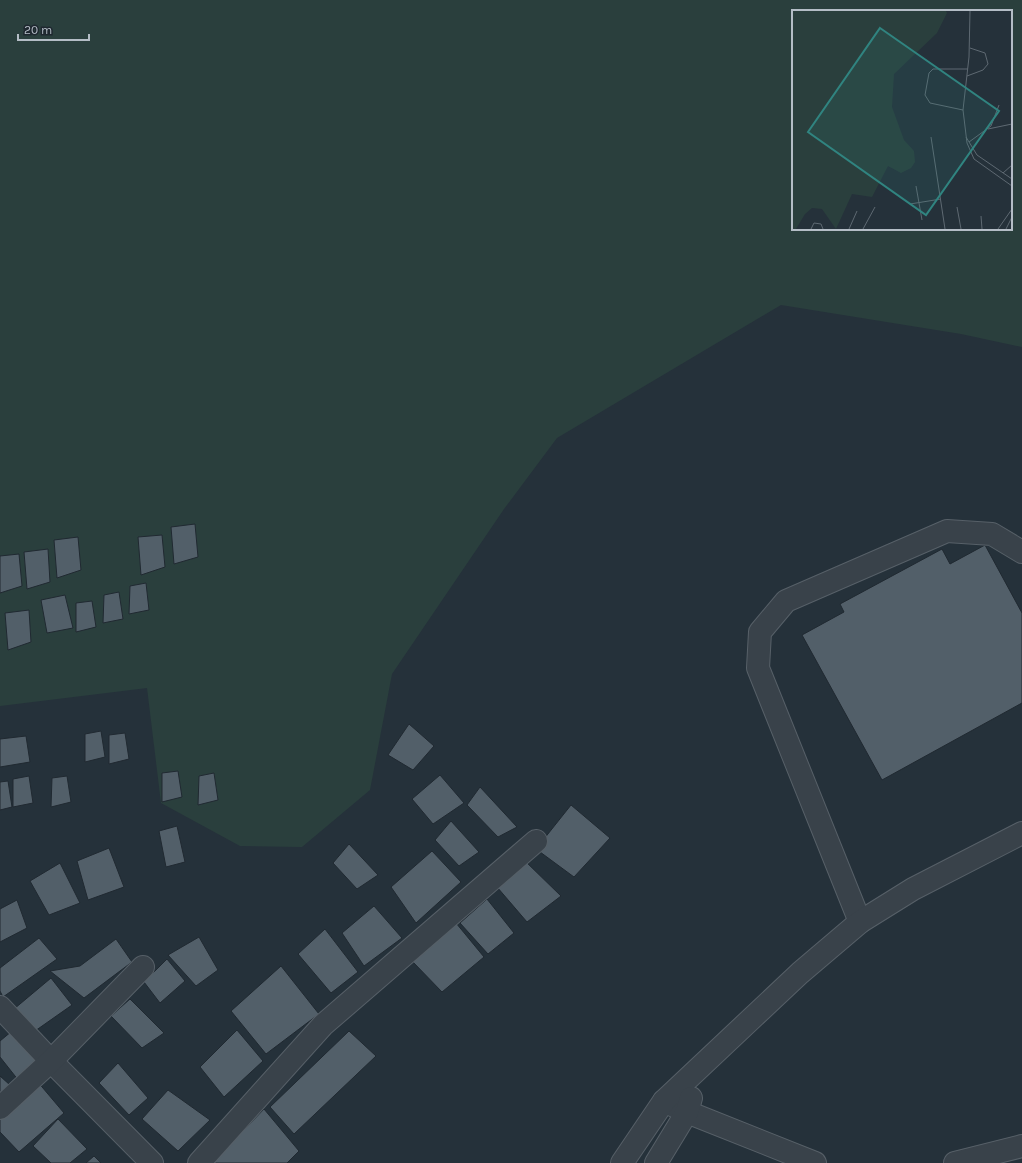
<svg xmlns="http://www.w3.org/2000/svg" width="1022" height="1163" font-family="Karla,sans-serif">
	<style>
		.green { fill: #2a3f3d; fill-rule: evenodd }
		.building { fill: #525f69; stroke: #202931 }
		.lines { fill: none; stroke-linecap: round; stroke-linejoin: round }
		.minor-casing { stroke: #576068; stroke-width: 24 }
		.minor { stroke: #39424a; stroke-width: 22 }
		.inset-road { fill: none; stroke: #5e6972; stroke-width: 1 }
		.view { fill: #308480; fill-opacity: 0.15; stroke: #308480; stroke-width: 2 }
		.inset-edge { fill: none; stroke: #b4bdc6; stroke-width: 2 }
	</style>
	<rect width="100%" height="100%" fill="#25313a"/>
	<path class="green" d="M 0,0 L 1022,0 L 1022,347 L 961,334 L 781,305 L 557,438 L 504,509 L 392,674 L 370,790 L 302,847 L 240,846 L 161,803 L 147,688 L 0,706 ZM 793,11 L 1011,11 L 1011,229 L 793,229 Z"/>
	<g class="building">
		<polygon points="195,524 198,557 174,564 171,527"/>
		<polygon points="162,535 165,567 141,575 138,537"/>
		<polygon points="78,537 81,570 57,578 54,540"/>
		<polygon points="985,545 1022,613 1022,703 882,780 802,635 844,612 840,604 942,549 950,564"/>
		<polygon points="48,549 50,582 27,589 24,552"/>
		<polygon points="19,554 22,586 0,593 0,556"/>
		<polygon points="146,583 149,610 129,614 130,586"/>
		<polygon points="119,592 123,619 103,623 104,595"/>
		<polygon points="65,595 73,628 47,633 41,600"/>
		<polygon points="92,601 96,627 76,632 76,603"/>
		<polygon points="29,610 31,642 8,650 5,613"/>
		<polygon points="409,724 434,746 413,770 388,755"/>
		<polygon points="101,731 105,757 85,762 85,734"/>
		<polygon points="125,733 129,759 109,764 109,735"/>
		<polygon points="26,736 30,762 0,767 0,739"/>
		<polygon points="178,771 182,797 162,802 162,773"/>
		<polygon points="214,773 218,800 198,805 199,776"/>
		<polygon points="440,775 464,803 433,824 412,799"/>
		<polygon points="29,776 33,803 13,807 13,779"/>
		<polygon points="67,776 71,802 51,807 52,778"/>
		<polygon points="8,781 12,807 0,810 0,782"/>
		<polygon points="480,787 517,827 498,837 467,805"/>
		<polygon points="571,805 610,838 574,877 536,849"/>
		<polygon points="451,821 479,852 459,866 435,840"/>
		<polygon points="177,826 185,862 166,867 159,831"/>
		<polygon points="349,844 378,875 357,889 333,863"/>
		<polygon points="109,848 124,887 88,900 77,861"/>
		<polygon points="432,851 461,882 416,923 391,887"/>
		<polygon points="523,859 561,896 527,922 497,887"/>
		<polygon points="60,863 80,903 49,915 30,881"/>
		<polygon points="487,899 514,933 488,954 460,923"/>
		<polygon points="17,900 27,928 0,942 0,909"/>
		<polygon points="374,906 402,938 364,966 342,933"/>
		<polygon points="456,923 484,957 442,992 412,961"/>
		<polygon points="325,929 358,972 331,993 298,954"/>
		<polygon points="199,937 218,970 196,986 168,955"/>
		<polygon points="39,938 57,959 3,997 0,991 0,968"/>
		<polygon points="116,939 132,962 84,998 50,971 80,966"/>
		<polygon points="167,959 185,981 160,1003 144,982"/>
		<polygon points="281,966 319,1014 266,1054 231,1011"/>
		<polygon points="51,978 72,1005 35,1031 14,1009"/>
		<polygon points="130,999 164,1033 142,1048 111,1016"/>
		<polygon points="237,1030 263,1061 224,1097 200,1067"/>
		<polygon points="12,1031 39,1065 19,1081 0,1057 0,1041"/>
		<polygon points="349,1031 376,1056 294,1134 270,1107"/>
		<polygon points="118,1063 148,1098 129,1115 99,1083"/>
		<polygon points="0,1076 10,1085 0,1094"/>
		<polygon points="37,1081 64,1113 19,1152 0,1132 0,1111"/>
		<polygon points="168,1090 210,1120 178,1151 142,1119"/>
		<polygon points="264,1109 299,1151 287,1163 212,1163"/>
		<polygon points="58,1119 87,1149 70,1163 51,1163 33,1146"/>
		<polygon points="94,1156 101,1163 86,1163"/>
	</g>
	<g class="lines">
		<defs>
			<g id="minor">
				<polyline points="860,922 758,668 760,632 786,601 947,531 992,534 1022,552"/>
				<polyline points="0,1007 51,1061 152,1163"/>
				<polyline points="664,1101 687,1112 815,1163"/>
				<polyline points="0,1108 51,1061 143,967"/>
				<polyline points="199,1163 323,1025 536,841"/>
				<polyline points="622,1163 664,1101 800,973 860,922 913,889 1022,833"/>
				<polyline points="656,1163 687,1112 691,1098"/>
				<polyline points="955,1163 1022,1146"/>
			</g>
		</defs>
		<use href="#minor" class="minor-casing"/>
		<use href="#minor" class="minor"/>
	</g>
	<g transform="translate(792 10)">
		<rect width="220" height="220" fill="#25313a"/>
		<path d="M 0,1 L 154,1 L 155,3 L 145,23 L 102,64 L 100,97 L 112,130 L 122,141 L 123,152 L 119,158 L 109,163 L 96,156 L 80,187 L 60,184 L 44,219 L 30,199 L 20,198 L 13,204 L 4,219 L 0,219 Z" fill="#2a3f3d"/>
		<path class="inset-road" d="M 178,1 L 177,47 L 171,100 L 175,133 L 182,149 L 220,176M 175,66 L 191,60 L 196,54 L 193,43 L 178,38M 171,100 L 138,93 L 133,85 L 137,63 L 141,59 L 176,59M 196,119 L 220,114M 139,127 L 153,219M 174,127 L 185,145 L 220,169M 177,132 L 199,116 L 207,95M 211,163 L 220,155M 124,176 L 130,210M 118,194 L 149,189M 165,197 L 169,219M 189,206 L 190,219M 19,219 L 22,213 L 29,214 L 31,219M 57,219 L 65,201M 71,219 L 83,197M 206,219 L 220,199M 214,219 L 220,207"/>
		<path class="view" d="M 88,18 L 207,101 L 134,205 L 16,122 Z"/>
		<rect width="220" height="220" class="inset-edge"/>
	</g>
	<path d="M18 34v6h71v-6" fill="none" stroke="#b4bdc6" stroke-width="2"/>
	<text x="24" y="34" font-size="12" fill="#b4bdc6" stroke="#1e272f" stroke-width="3" paint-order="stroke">20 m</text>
</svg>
